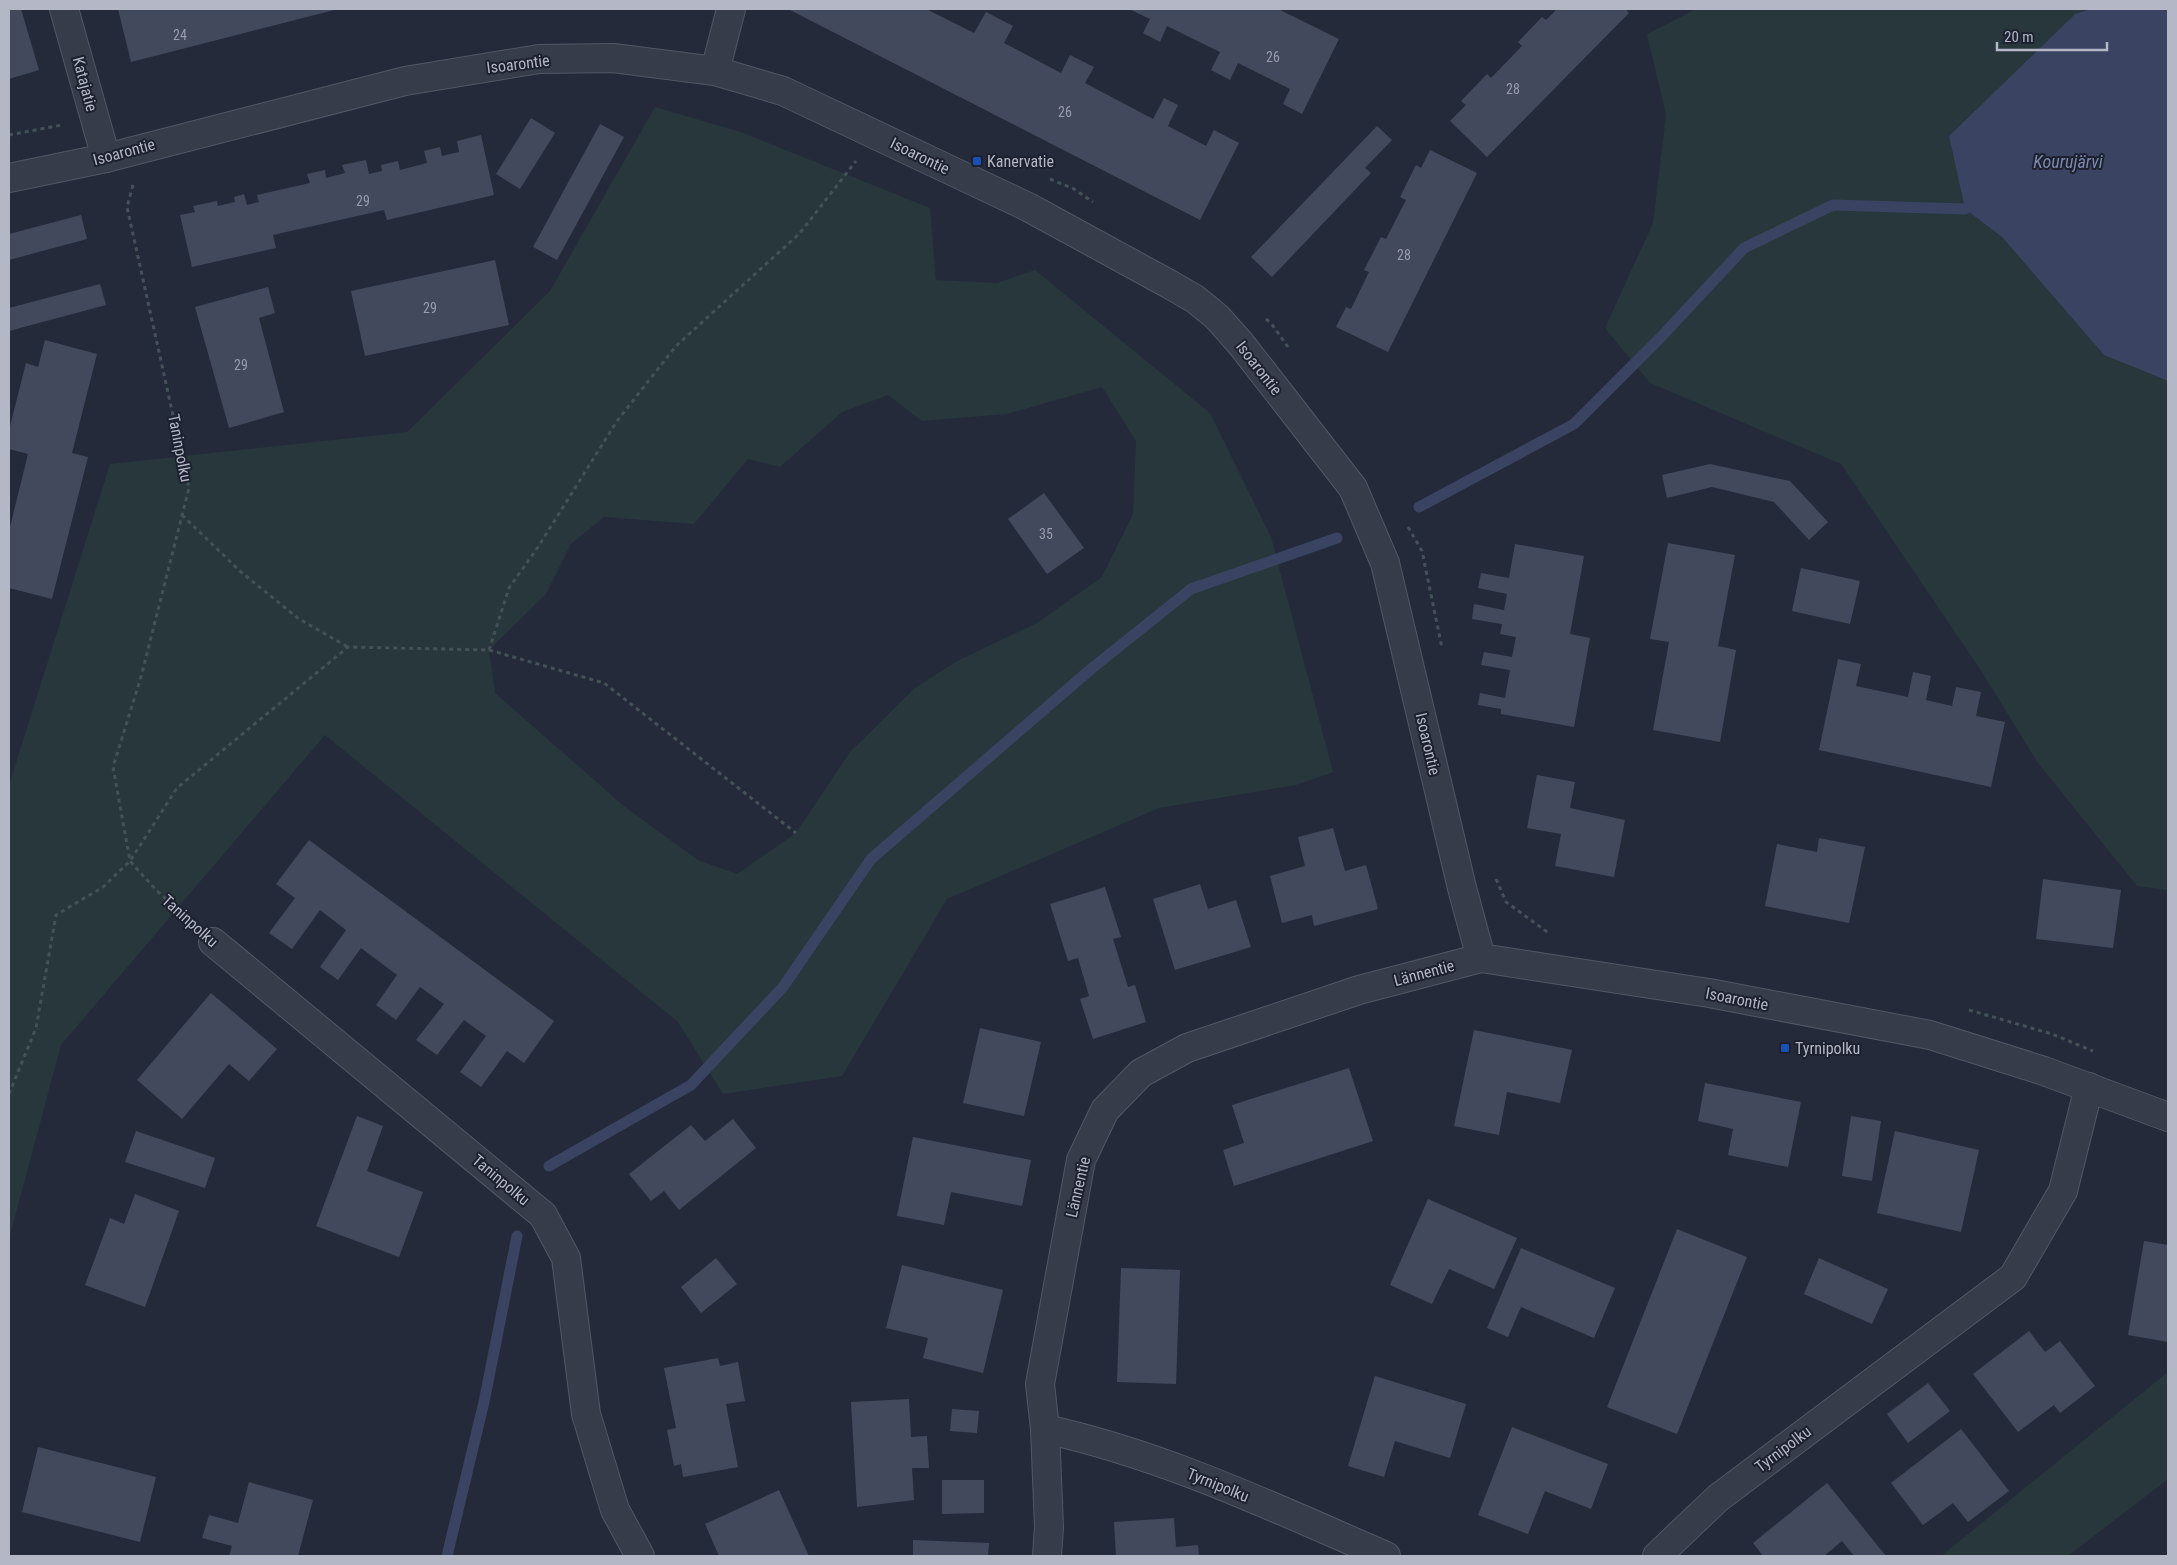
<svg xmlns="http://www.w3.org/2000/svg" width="2177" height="1565" font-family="'Roboto Condensed',sans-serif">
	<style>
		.green { fill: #27373c; fill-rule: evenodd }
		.water { fill: #3a4462 }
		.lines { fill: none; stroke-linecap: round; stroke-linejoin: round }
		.stream { stroke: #3a4462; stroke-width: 11 }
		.building { fill: #43495c }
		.minor-casing { stroke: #535765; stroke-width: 30 }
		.tertiary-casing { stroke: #535765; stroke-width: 30 }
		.path { stroke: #445258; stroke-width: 3; stroke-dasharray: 4 4; stroke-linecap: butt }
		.minor { stroke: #373c4b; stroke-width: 28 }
		.tertiary { stroke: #373c4b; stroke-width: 28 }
		.transit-dot { fill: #1a4fb4; stroke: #1d212f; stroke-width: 2 }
		.labels { text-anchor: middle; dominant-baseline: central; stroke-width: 4; stroke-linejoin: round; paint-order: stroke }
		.number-label { font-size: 14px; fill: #979cac }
		.street-label { font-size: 16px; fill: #b3b7c6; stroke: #1d212f }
		.poi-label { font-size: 16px; fill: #b3b7c6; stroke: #1d212f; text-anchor: start }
		.water-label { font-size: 18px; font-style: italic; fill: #7c89ac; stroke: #1d212f }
	</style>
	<rect width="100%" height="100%" fill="#242a3a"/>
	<g class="green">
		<polygon points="1696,9 2091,9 2075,14 1949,136 1965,209 2002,237 2104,355 2168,381 2168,890 2137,886 2038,763 1982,672 1841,464 1650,383 1605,328 1653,223 1666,115 1647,34"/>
		<path d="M 655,107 L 741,132 L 930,208 L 936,280 L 997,283 L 1035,270 L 1210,413 L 1271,537 L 1333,772 L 1296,785 L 1159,808 L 947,899 L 842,1076 L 723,1094 L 678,1022 L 325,735 L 61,1045 L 9,1239 L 9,785 L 110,464 L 407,432 L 550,291 ZM 1102,387 L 1136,441 L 1133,514 L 1102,577 L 1037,623 L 957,661 L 915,688 L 850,752 L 796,833 L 737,874 L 698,860 L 625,807 L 495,693 L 489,650 L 546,594 L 571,544 L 604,517 L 694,524 L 748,459 L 780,467 L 842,412 L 888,395 L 922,421 L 1007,414 Z"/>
		<polygon points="2168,1372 2168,1479 2068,1556 1941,1556"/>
	</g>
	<polygon class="water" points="2091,9 2168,9 2168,381 2104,355 2002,237 1965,209 1949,136 2075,14"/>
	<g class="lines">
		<g class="stream">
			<polyline points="1419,507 1574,424 1661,337 1744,248 1833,205 1965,209"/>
			<polyline points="549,1166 691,1085 783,987 871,859 1091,669 1191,589 1337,538"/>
			<polyline points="447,1556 484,1402 517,1236"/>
		</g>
	</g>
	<g class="building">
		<polygon points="9,9 21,9 39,70 9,79"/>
		<polygon points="118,9 338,9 131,62"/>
		<polygon points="788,9 926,9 974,33 986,12 1013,26 1004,43 1061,73 1070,55 1094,67 1085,83 1153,119 1164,98 1178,105 1168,126 1206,146 1214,130 1239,143 1200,220"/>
		<polygon points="1129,9 1278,9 1339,39 1302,114 1283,104 1290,89 1238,63 1230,80 1211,70 1220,52 1167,26 1160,42 1143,33 1150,19"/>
		<polygon points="1557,9 1625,9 1629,13 1487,157 1450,121 1466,105 1461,101 1487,74 1491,78 1522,46 1518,42 1542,17 1546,20"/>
		<polygon points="531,118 555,133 520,189 496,174"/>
		<polygon points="600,124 624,137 557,260 533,247"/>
		<polygon points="1377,126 1392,140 1365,168 1371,173 1272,277 1251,257"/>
		<polygon points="481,135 494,195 387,220 384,210 273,235 276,248 192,267 180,215 195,212 193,206 217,201 218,206 235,202 234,197 244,194 247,205 259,202 257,195 310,183 307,174 325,170 326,178 345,173 342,165 366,160 369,174 382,171 381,165 398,161 400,170 427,163 424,151 440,147 442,156 459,152 457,141"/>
		<polygon points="1430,150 1477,173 1388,352 1336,327 1346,307 1351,309 1369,272 1364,270 1381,237 1386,239 1406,200 1400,197 1416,165 1421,168"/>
		<polygon points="81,215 87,239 9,260 9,234"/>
		<polygon points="495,260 509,325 365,356 351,291"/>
		<polygon points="100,284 106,305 9,331 9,308"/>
		<polygon points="268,287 275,313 259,318 284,412 229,428 195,307"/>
		<polygon points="45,340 97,354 72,453 88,457 52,599 9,588 9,531 28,454 9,449 9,430 26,363 38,367"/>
		<polygon points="1710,464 1790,481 1828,522 1809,540 1774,502 1712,487 1667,498 1662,475"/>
		<polygon points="1044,493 1084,548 1047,574 1008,519"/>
		<polygon points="1668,543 1735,555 1718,646 1736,650 1720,742 1653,730 1669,642 1650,639"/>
		<polygon points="1515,544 1584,556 1570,634 1590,638 1574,727 1501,714 1501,709 1478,705 1480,693 1505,698 1510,670 1481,665 1484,652 1512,657 1516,637 1500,634 1502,624 1472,619 1474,604 1504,610 1507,594 1478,588 1481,573 1509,578"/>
		<polygon points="1801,568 1860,581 1850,624 1792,611"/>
		<polygon points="1838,659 1861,664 1856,686 1908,697 1913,672 1931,676 1926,700 1952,706 1956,687 1981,692 1976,716 2005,722 1991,787 1819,750"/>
		<polygon points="1537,775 1575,782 1570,808 1625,820 1614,877 1555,866 1561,834 1527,828"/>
		<polygon points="1333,828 1345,871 1366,865 1378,909 1314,926 1312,915 1282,923 1270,876 1305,866 1298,837"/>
		<polygon points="1819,838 1865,847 1849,923 1765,906 1777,844 1817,852"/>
		<polygon points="309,840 554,1021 524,1063 507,1051 481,1087 460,1072 486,1036 464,1020 437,1055 416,1040 444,1004 420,987 396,1020 376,1005 397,975 361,948 338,980 320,967 346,930 320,910 292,949 269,933 295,898 276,884"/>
		<polygon points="2043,879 2121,890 2113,948 2036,939"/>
		<polygon points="1200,884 1208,909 1236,900 1251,947 1175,970 1153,899"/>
		<polygon points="1105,887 1121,937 1113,939 1128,987 1135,985 1146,1022 1093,1039 1080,999 1089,996 1078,958 1068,961 1050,904"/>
		<polygon points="211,993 277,1049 249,1081 229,1064 182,1119 137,1080"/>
		<polygon points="980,1028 1041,1042 1024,1116 963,1103"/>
		<polygon points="1474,1030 1572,1050 1560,1103 1507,1092 1499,1135 1454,1126"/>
		<polygon points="1349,1068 1373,1141 1234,1186 1223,1150 1244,1143 1232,1105"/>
		<polygon points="1705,1083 1801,1102 1788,1167 1728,1155 1733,1129 1698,1121"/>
		<polygon points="357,1116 383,1126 367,1171 423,1192 399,1257 316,1226"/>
		<polygon points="1851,1116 1881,1121 1872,1181 1842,1176"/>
		<polygon points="733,1119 756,1148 679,1210 664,1191 651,1201 629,1174 691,1125 705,1141"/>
		<polygon points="136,1131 215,1158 205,1188 125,1162"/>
		<polygon points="1895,1131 1979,1150 1961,1232 1877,1213"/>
		<polygon points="913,1137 1031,1160 1022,1206 951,1192 944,1225 897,1216"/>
		<polygon points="135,1194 179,1211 145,1307 85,1285 110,1218 124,1224"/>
		<polygon points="1428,1199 1517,1238 1494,1289 1449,1269 1432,1304 1390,1285"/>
		<polygon points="1677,1229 1747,1257 1677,1434 1607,1407"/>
		<polygon points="2144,1241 2168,1245 2168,1342 2128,1335"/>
		<polygon points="1521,1248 1615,1288 1594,1338 1521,1307 1508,1337 1487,1328"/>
		<polygon points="716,1258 737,1284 701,1313 681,1287"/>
		<polygon points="1819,1258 1888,1289 1872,1324 1804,1294"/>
		<polygon points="902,1265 1003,1290 983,1373 923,1358 928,1338 886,1328"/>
		<polygon points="1121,1268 1180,1270 1176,1384 1117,1382"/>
		<polygon points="2029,1331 2045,1352 2060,1341 2095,1386 2060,1413 2054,1405 2018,1432 1973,1374"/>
		<polygon points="718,1358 720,1366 738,1362 745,1401 726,1404 738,1467 683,1477 681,1464 674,1466 667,1430 676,1428 664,1368"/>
		<polygon points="1375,1376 1466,1404 1450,1458 1395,1441 1384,1477 1348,1466"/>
		<polygon points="1928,1383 1950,1411 1908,1443 1887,1414"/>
		<polygon points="909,1399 911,1437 927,1436 929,1468 912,1468 914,1500 857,1507 851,1402"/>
		<polygon points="952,1409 979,1411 977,1433 950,1431"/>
		<polygon points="1512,1427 1608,1464 1591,1509 1545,1491 1528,1534 1478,1515"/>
		<polygon points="1961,1429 2009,1491 1968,1522 1953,1503 1923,1525 1891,1483"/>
		<polygon points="38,1447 156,1477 140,1542 22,1512"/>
		<polygon points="942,1480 984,1480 984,1513 942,1514"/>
		<polygon points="249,1482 313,1500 298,1556 229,1556 232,1546 202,1538 209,1515 238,1523"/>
		<polygon points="1827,1483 1886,1556 1854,1556 1842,1541 1824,1556 1763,1556 1753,1543"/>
		<polygon points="779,1490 809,1556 719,1556 705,1524"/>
		<polygon points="1174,1518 1176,1547 1198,1545 1199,1556 1116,1556 1114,1522"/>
		<polygon points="913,1540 989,1543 988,1556 913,1556"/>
	</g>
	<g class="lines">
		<defs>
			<g id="minor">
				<polyline points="64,9 106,158"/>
				<polyline points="715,71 731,9"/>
				<polyline points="213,942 543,1215 566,1258 586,1414 615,1510 640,1556"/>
				<path d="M 1045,1429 C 1164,1455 1275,1508 1386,1556"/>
				<polyline points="1047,1556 1049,1527 1045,1429 1040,1384 1081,1160 1105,1110 1141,1073 1187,1048 1359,990 1481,958"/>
				<polyline points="1657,1556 1718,1498 2013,1277 2063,1191 2089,1087"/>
			</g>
			<polyline id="tertiary" points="9,178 106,158 405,81 539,59 613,58 715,71 783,91 1028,207 1169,284 1195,299 1217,317 1241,344 1353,488 1385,563 1462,888 1481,958 1709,993 1930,1035 2044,1071 2168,1117"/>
		</defs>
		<use href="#minor" class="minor-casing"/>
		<use href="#tertiary" class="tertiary-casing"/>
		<g class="path">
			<polyline points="9,135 62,125"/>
			<polyline points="1050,179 1074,189 1093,202"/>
			<polyline points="133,185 127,207 189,488 141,677 113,767 130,861 156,890 189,920"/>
			<polyline points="1266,319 1271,323 1288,347"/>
			<polyline points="182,515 241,572 299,619 348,647"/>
			<polyline points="1408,527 1422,551 1442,648"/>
			<polyline points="489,650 509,588 538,547 617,421 676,346 800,233 856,161"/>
			<polyline points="1496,879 1506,902 1550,934"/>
			<polyline points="1969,1010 2052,1034 2093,1051"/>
			<polyline points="9,1094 36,1028 56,915 103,887 130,861 177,788 348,647 489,650 604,683 796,833"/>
		</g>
		<use href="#minor" class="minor"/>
		<use href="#tertiary" class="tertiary"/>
	</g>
	<g class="transit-dot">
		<rect x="972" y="156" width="10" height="10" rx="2.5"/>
		<rect x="1780" y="1043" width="10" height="10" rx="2.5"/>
	</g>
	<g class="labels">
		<g class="number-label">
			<text x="180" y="35">24</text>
			<text x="1273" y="57">26</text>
			<text x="1513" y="89">28</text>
			<text x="1065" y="112">26</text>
			<text x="363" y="201">29</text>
			<text x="1404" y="255">28</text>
			<text x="430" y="308">29</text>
			<text x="241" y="365">29</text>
			<text x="1046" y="534">35</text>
		</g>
		<g class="street-label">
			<text transform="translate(518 64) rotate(-7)">Isoarontie</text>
			<text transform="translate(85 84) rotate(75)">Katajatie</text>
			<text transform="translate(124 152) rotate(-15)">Isoarontie</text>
			<text transform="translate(920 156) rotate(26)">Isoarontie</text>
			<text transform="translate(1259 368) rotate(52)">Isoarontie</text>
			<text transform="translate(180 448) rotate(79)">Taninpolku</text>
			<text transform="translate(1428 744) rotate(77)">Isoarontie</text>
			<text transform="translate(190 921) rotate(42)">Taninpolku</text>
			<text transform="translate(1424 973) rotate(-15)">Lännentie</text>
			<text transform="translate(1737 999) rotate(11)">Isoarontie</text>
			<text transform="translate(501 1180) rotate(40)">Taninpolku</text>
			<text transform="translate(1078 1187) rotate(-77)">Lännentie</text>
			<text transform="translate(1783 1449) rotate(-37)">Tyrnipolku</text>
			<text transform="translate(1218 1485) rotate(22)">Tyrnipolku</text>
		</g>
		<g class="poi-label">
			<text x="987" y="161">Kanervatie</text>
			<text x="1795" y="1048">Tyrnipolku</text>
		</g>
		<g class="water-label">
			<text x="2068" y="161">Kourujärvi</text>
		</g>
	</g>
	<rect width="2177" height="1565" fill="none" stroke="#b3b7c6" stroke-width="20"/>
	<path d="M1997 42v8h110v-8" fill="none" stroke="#b3b7c6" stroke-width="2.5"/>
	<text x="2004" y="42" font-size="15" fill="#b3b7c6" stroke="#1d212f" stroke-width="4" paint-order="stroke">20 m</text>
</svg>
